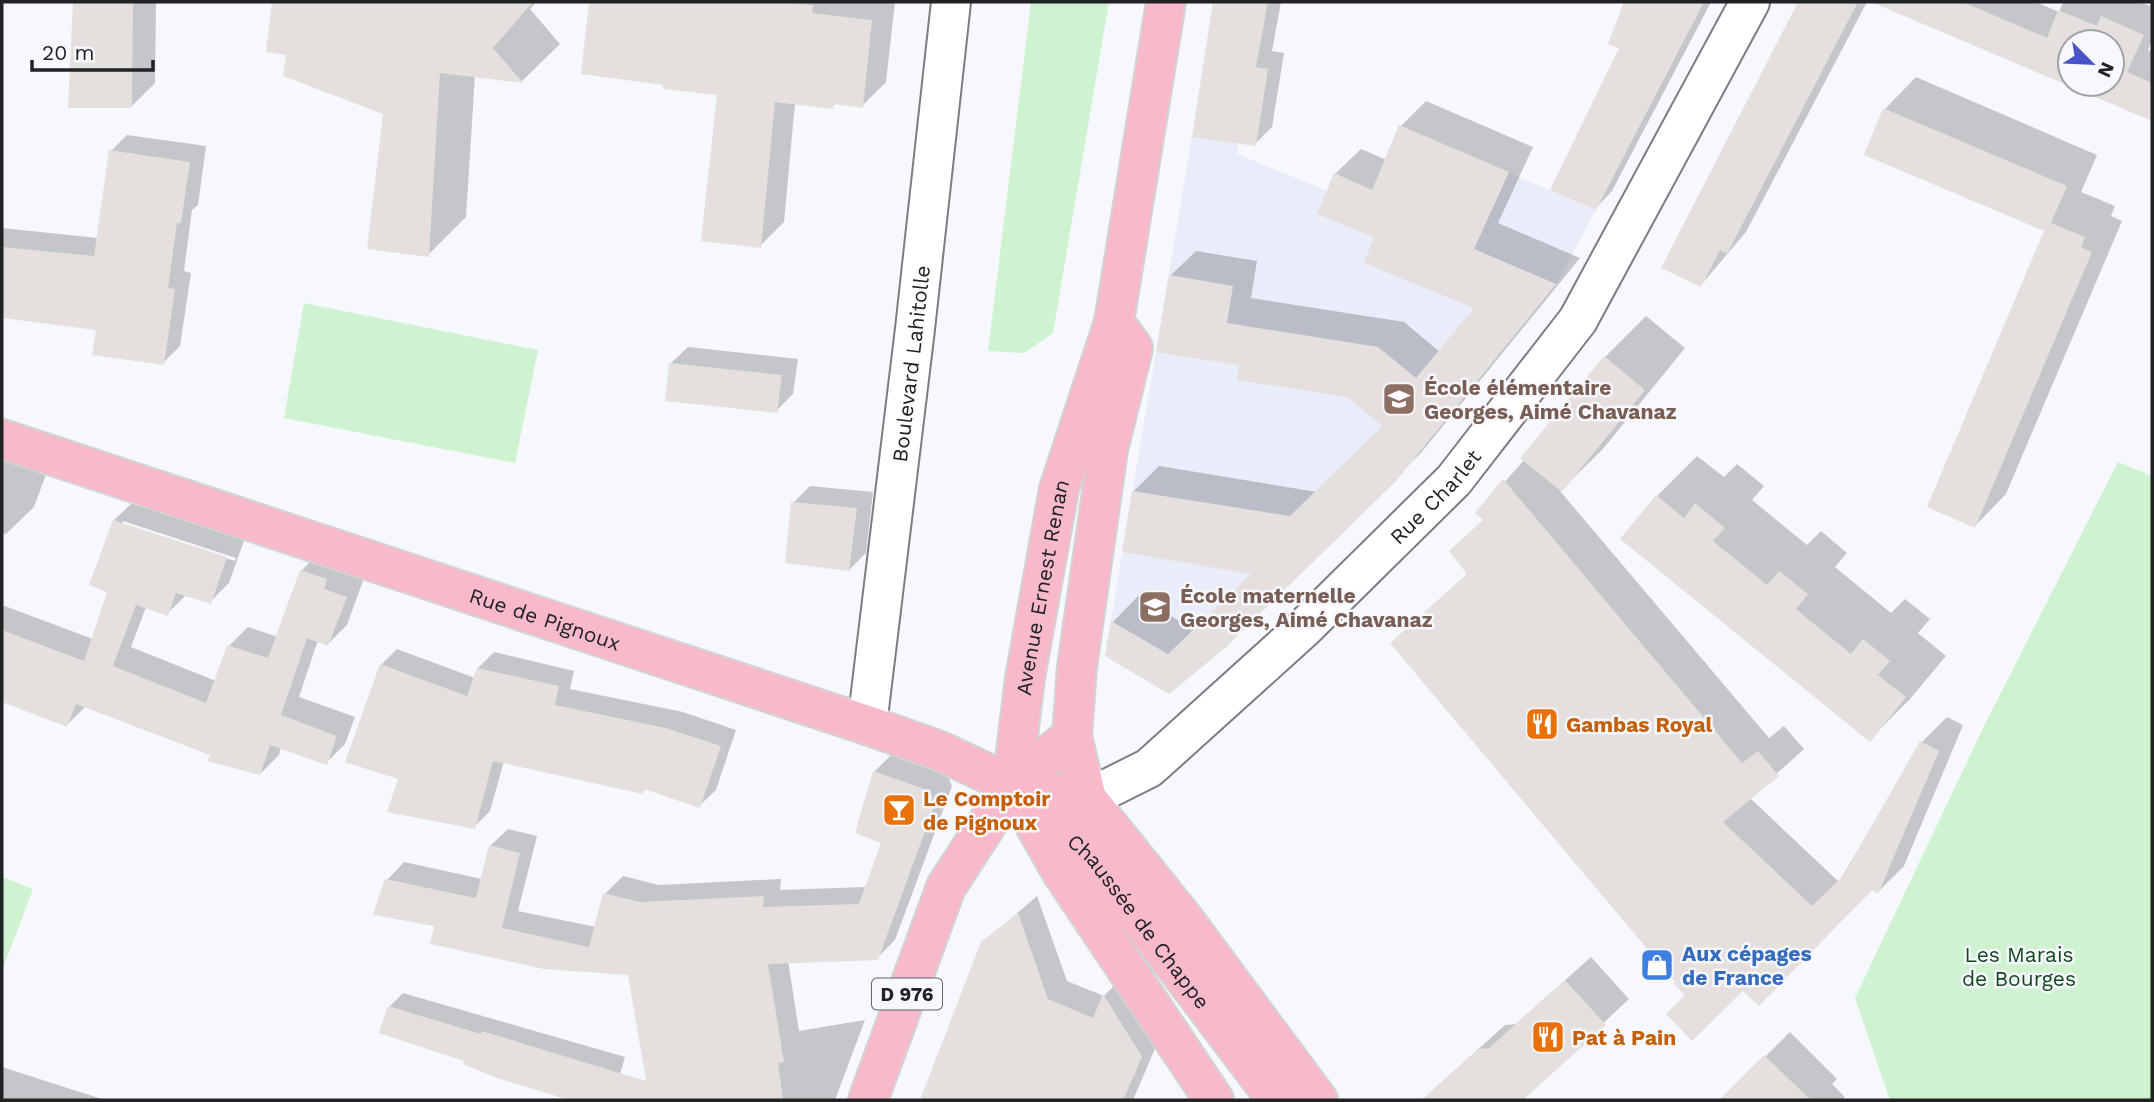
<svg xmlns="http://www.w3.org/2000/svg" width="2154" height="1102" font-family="'Work Sans',sans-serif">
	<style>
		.built { fill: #e9edf9 }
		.green { fill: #cff2d1 }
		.shadow { fill: #0003; fill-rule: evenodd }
		.building { fill: #e5dfde; fill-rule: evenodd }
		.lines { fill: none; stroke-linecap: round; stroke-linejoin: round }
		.minor-casing { stroke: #7c7d82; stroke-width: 42 }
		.major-casing { stroke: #d3d3d3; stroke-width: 42 }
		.minor { stroke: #fff; stroke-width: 38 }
		.major { stroke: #f8b9ca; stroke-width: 38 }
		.labels { text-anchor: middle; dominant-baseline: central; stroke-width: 5; stroke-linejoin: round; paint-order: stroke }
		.shield { fill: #f6f8fd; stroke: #616265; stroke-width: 2 }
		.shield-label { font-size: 19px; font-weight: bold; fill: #212224 }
		.street-label { font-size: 21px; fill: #212224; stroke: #f6f8fd }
		.education-label { font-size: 21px; font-weight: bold; fill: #785e54; stroke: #f6f8fd; text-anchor: start }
		.food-label { font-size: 21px; font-weight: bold; fill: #c56008; stroke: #f6f8fd; text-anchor: start }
		.shop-label { font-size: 21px; font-weight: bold; fill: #366cbe; stroke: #f6f8fd; text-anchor: start }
		.park-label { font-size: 21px; fill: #13481c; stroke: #f6f8fd }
	</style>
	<rect width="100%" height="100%" fill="#f6f8fd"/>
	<polygon class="built" points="1399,125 1596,210 1556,284 1396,481 1225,648 1169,694 1105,656 1192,136 1239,143 1237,154 1365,206"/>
	<g class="green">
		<polygon points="1031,2 1109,2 1053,333 1024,353 988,351"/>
		<polygon points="304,303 538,350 515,463 284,418"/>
		<polygon points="2118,462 2152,476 2152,1100 1890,1100 1855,998 1983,728"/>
		<polygon points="2,877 33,889 2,971"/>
	</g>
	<g class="shadow">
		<polygon points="75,2 156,2 155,83 131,107 70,106"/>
		<polygon points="274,2 536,2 530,9 560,44 522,81 475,75 466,217 428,255 385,113 288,54 268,51"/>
		<polygon points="591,2 895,2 886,82 862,106 836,103 832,107 795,103 784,222 760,246 719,94 665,83 583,73"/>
		<polygon points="1216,2 1281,2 1272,51 1284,53 1272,127 1255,144 1194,135"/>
		<polygon points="1626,2 1711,2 1612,191 1596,208 1622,47 1618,28"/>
		<polygon points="1801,2 1867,2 1746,232 1701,285 1663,267"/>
		<path d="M 1934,2 L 2036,2 L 2059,12 L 2063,2 L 2140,2 L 2152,7 L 2152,41 L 2148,50 L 2152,52 L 2152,120 L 1925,23 ZM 2070,42 L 2112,42 L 2112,84 L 2070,84 Z"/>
		<polygon points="1916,77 2097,155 2081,192 2115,206 2111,216 2122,221 2006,494 1975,526 2047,230 1866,154 1885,109"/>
		<polygon points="1426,101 1533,147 1498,223 1580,258 1421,453 1169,692 1107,655 1113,622 1138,596 1194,630 1254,572 1134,491 1159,466 1317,492 1385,425 1348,395 1241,364 1170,276 1196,251 1257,261 1251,298 1404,322 1440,352 1477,307 1376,236 1335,174 1361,149 1387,160 1401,126"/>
		<polygon points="127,135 206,146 198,205 192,210 184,271 191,273 180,346 163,363 98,329 2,316 2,228 98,238 111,151"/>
		<polygon points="1646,316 1685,348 1603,449 1560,491 1769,738 1784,726 1804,749 1750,798 1839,882 1921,743 1947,717 1963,725 1904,866 1878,892 1872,888 1743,988 1688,995 1392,643 1468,573 1485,519 1477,513 1525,459 1605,357"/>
		<polygon points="688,347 798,359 793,394 776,411 671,363"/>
		<polygon points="2,450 49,466 34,507 6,534 2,533"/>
		<polygon points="1697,456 1724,477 1737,464 1764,486 1752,500 1807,545 1821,531 1847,553 1835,567 1891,613 1905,599 1930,619 1918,633 1946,656 1910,699 1870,739 1657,496"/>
		<polygon points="810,486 873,492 866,553 849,570 793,503"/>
		<path d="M 133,502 L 245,538 L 229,583 L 210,602 L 187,594 L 167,614 L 146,607 L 131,647 L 216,681 L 229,646 L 248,627 L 278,637 L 301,571 L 320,552 L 364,578 L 347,625 L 328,644 L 318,640 L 299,697 L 355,717 L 345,744 L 326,763 L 281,747 L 279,755 L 260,774 L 86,706 L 67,725 L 2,700 L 2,605 L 93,639 L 109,591 L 114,520 ZM 123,521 L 236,558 L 235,561 L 123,525 Z"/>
		<polygon points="397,649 475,678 478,668 494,652 574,671 570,689 683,712 736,730 716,790 699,806 646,788 642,793 504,761 490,811 474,827 400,778 381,665"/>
		<polygon points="892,754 947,774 952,786 895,940 877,958 788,961 799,1031 865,1020 835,1100 652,1100 630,973 436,925 387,880 404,862 482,879 490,846 508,829 537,836 518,911 596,927 605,894 623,876 659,885 781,879 780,890 867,887 883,842 874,772"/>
		<polygon points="1037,896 1067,981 1104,996 1123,976 1160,1037 1133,1100 1039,1100 990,1080 983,1100 922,1100 983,943"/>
		<polygon points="1591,957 1629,999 1521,1100 1422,1100 1505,1025 1516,1024"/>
		<polygon points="403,993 625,1057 614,1094 607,1100 575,1100 498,1076 389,1007"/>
		<polygon points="1790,1032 1837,1079 1832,1084 1845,1097 1841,1100 1727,1100 1724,1098"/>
		<polygon points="2,1067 105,1100 2,1100"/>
	</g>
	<g class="building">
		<polygon points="73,2 133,2 132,108 68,108"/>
		<polygon points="272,2 533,2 493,48 523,83 440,73 429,257 367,249 383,114 283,76 286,55 266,52"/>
		<polygon points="589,2 781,2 813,5 812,13 872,20 863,108 833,104 833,109 775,102 761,248 701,241 717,95 663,89 663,85 581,74"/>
		<polygon points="1213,2 1268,2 1256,67 1268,69 1256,146 1192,137"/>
		<polygon points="1624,2 1704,2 1596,210 1550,190 1619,48 1608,44"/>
		<polygon points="1798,2 1858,2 1727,254 1720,250 1701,287 1661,268"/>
		<path d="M 1871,2 L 1963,2 L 2047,38 L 2058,10 L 2097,26 L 2101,16 L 2144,35 L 2127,72 L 2152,83 L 2152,121 ZM 2070,42 L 2112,42 L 2112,84 L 2070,84 Z"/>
		<polygon points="1883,108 2067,186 2051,223 2085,237 2081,247 2092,252 1975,528 1927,507 2044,231 1864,155"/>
		<polygon points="1399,125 1509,172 1474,249 1556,284 1396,481 1225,648 1169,694 1105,656 1111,621 1168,654 1251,574 1122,552 1132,491 1290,516 1382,426 1347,397 1237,380 1239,365 1156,352 1169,275 1233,286 1227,323 1378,347 1416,378 1474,308 1364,263 1374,237 1317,214 1334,173 1372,190"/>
		<polygon points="109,150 190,162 181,223 177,223 168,288 175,289 164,365 92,355 96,330 2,318 2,247 94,256"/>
		<polygon points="1604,356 1645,390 1562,492 1520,458"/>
		<polygon points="669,363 782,375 777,413 665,401"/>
		<polygon points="1503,479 1742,763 1758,751 1779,776 1723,822 1812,906 1844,875 1920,741 1939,751 1878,894 1872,890 1759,1006 1743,991 1692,1041 1666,1014 1685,995 1673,983 1675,982 1390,643 1467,574 1449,551 1483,520 1475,513"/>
		<polygon points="1656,495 1684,518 1695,503 1725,528 1713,541 1767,585 1779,571 1808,594 1796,609 1851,654 1863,639 1890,661 1878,675 1906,697 1870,742 1620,539"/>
		<polygon points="791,502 857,508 849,571 785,563"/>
		<polygon points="113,520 227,557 211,604 176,593 168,616 136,605 113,666 206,703 227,645 268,658 300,570 327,579 324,589 347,597 328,646 307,638 281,715 337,736 327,765 270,745 260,775 207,761 210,755 76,704 67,727 2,702 2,630 84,661 107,592 89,585"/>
		<polygon points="380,664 467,696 477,668 559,686 555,705 666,728 721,746 700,808 644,789 643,794 493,761 475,829 387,812 398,779 345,762"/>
		<polygon points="873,771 930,791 935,804 878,960 768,964 784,1062 778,1063 783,1100 569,1100 497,1078 463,1064 464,1061 379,1033 388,1006 481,1034 482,1031 646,1081 628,975 544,969 430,944 434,926 373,915 385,879 476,898 489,845 520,853 502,928 589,947 603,893 640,902 764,896 763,907 859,904 881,843 855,833"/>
		<polygon points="1018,913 1048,999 1093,1018 1103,994 1138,1050 1142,1057 1123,1100 920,1100 981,942"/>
		<polygon points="1565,980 1606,1025 1523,1100 1421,1100 1479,1049 1489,1048"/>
		<polygon points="1764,1055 1811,1100 1719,1100"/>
	</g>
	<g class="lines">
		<defs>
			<g id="minor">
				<path id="s1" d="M 867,725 L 915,329 L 951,2"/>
				<path id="s2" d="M 1087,799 L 1149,768 L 1303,629 L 1454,480 L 1578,320 L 1750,2"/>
			</g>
			<g id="major">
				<polyline points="1114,322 1133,348 1108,450 1077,667 1072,736 1087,799 1185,921 1318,1100"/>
				<polyline points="1113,347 1114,322 1166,2"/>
				<path id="s3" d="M 2,439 L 867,725 L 940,751 L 1012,785 L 1087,799"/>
				<path id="s4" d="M 1012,785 L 1025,678 L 1059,489 L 1114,322"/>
				<path id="s5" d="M 1012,785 L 1093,857 L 1277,1100"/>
				<polyline points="1027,811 1061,871 1214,1100"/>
				<polyline points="868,1100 946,887 1012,785 1072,736"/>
			</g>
		</defs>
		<use href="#minor" class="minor-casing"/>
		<use href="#major" class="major-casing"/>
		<use href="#minor" class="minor"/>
		<use href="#major" class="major"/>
	</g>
	<defs>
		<symbol id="school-square" viewBox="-11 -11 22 22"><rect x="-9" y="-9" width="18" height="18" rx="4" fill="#8d6e63" stroke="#f6f8fd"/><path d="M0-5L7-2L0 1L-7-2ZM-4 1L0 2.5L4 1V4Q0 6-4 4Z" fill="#fff"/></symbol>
		<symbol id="restaurant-square" viewBox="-11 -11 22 22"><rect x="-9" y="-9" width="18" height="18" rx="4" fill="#e8710a" stroke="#f6f8fd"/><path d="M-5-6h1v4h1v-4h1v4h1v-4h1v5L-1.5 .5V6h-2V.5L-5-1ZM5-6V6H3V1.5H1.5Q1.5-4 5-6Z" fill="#fff"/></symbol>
		<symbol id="bar-square" viewBox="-11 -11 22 22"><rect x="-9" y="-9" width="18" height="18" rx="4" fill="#e8710a" stroke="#f6f8fd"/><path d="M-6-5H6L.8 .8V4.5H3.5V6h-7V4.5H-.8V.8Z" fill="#fff"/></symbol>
		<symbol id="shop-square" viewBox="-11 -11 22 22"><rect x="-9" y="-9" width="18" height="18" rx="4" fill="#3f7fe0" stroke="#f6f8fd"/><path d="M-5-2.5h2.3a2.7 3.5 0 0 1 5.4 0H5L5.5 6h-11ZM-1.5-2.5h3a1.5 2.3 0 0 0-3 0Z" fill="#fff"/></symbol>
	</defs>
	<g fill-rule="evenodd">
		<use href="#school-square" x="1380" y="380" width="38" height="38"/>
		<use href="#school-square" x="1136" y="588" width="38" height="38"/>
		<use href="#restaurant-square" x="1523" y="705" width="38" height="38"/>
		<use href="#bar-square" x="880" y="791" width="38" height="38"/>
		<use href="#shop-square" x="1638" y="946" width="38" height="38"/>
		<use href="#restaurant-square" x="1529" y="1018" width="38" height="38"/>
	</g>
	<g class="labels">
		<rect class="shield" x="872" y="978.5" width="70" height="31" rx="5"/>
		<g class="shield-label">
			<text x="907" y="994">D 976</text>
		</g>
		<g class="street-label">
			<text stroke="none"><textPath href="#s1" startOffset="364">Boulevard Lahitolle</textPath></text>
			<text stroke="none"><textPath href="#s2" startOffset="464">Rue Charlet</textPath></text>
			<text stroke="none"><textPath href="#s4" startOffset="200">Avenue Ernest Renan</textPath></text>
			<text stroke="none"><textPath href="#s3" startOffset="572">Rue de Pignoux</textPath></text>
			<text stroke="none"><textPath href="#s5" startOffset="187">Chaussée de Chappe</textPath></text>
		</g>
		<g class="education-label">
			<text x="1424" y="387">École élémentaire<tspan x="1424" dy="24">Georges, Aimé Chavanaz</tspan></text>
			<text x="1180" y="595">École maternelle<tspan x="1180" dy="24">Georges, Aimé Chavanaz</tspan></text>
		</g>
		<g class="food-label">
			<text x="1566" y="724">Gambas Royal</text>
			<text x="923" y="798">Le Comptoir<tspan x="923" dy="24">de Pignoux</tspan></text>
			<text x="1572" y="1037">Pat à Pain</text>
		</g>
		<g class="shop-label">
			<text x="1682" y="953">Aux cépages<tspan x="1682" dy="24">de France</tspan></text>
		</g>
		<g class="park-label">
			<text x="2019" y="954">Les Marais<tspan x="2019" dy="24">de Bourges</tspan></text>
		</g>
	</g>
	<rect width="2154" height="1102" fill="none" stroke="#212224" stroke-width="7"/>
	<g transform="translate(2091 63) rotate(114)"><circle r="33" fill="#f6f8fd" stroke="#a1a2a6" stroke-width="2"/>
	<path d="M0-5L12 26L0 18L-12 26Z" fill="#4953c8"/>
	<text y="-10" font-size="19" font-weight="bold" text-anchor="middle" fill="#212224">N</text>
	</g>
	<path d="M32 60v10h121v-10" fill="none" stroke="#212224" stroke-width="3.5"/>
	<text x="42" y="60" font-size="21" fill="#212224" stroke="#f6f8fd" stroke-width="5" paint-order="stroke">20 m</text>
</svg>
